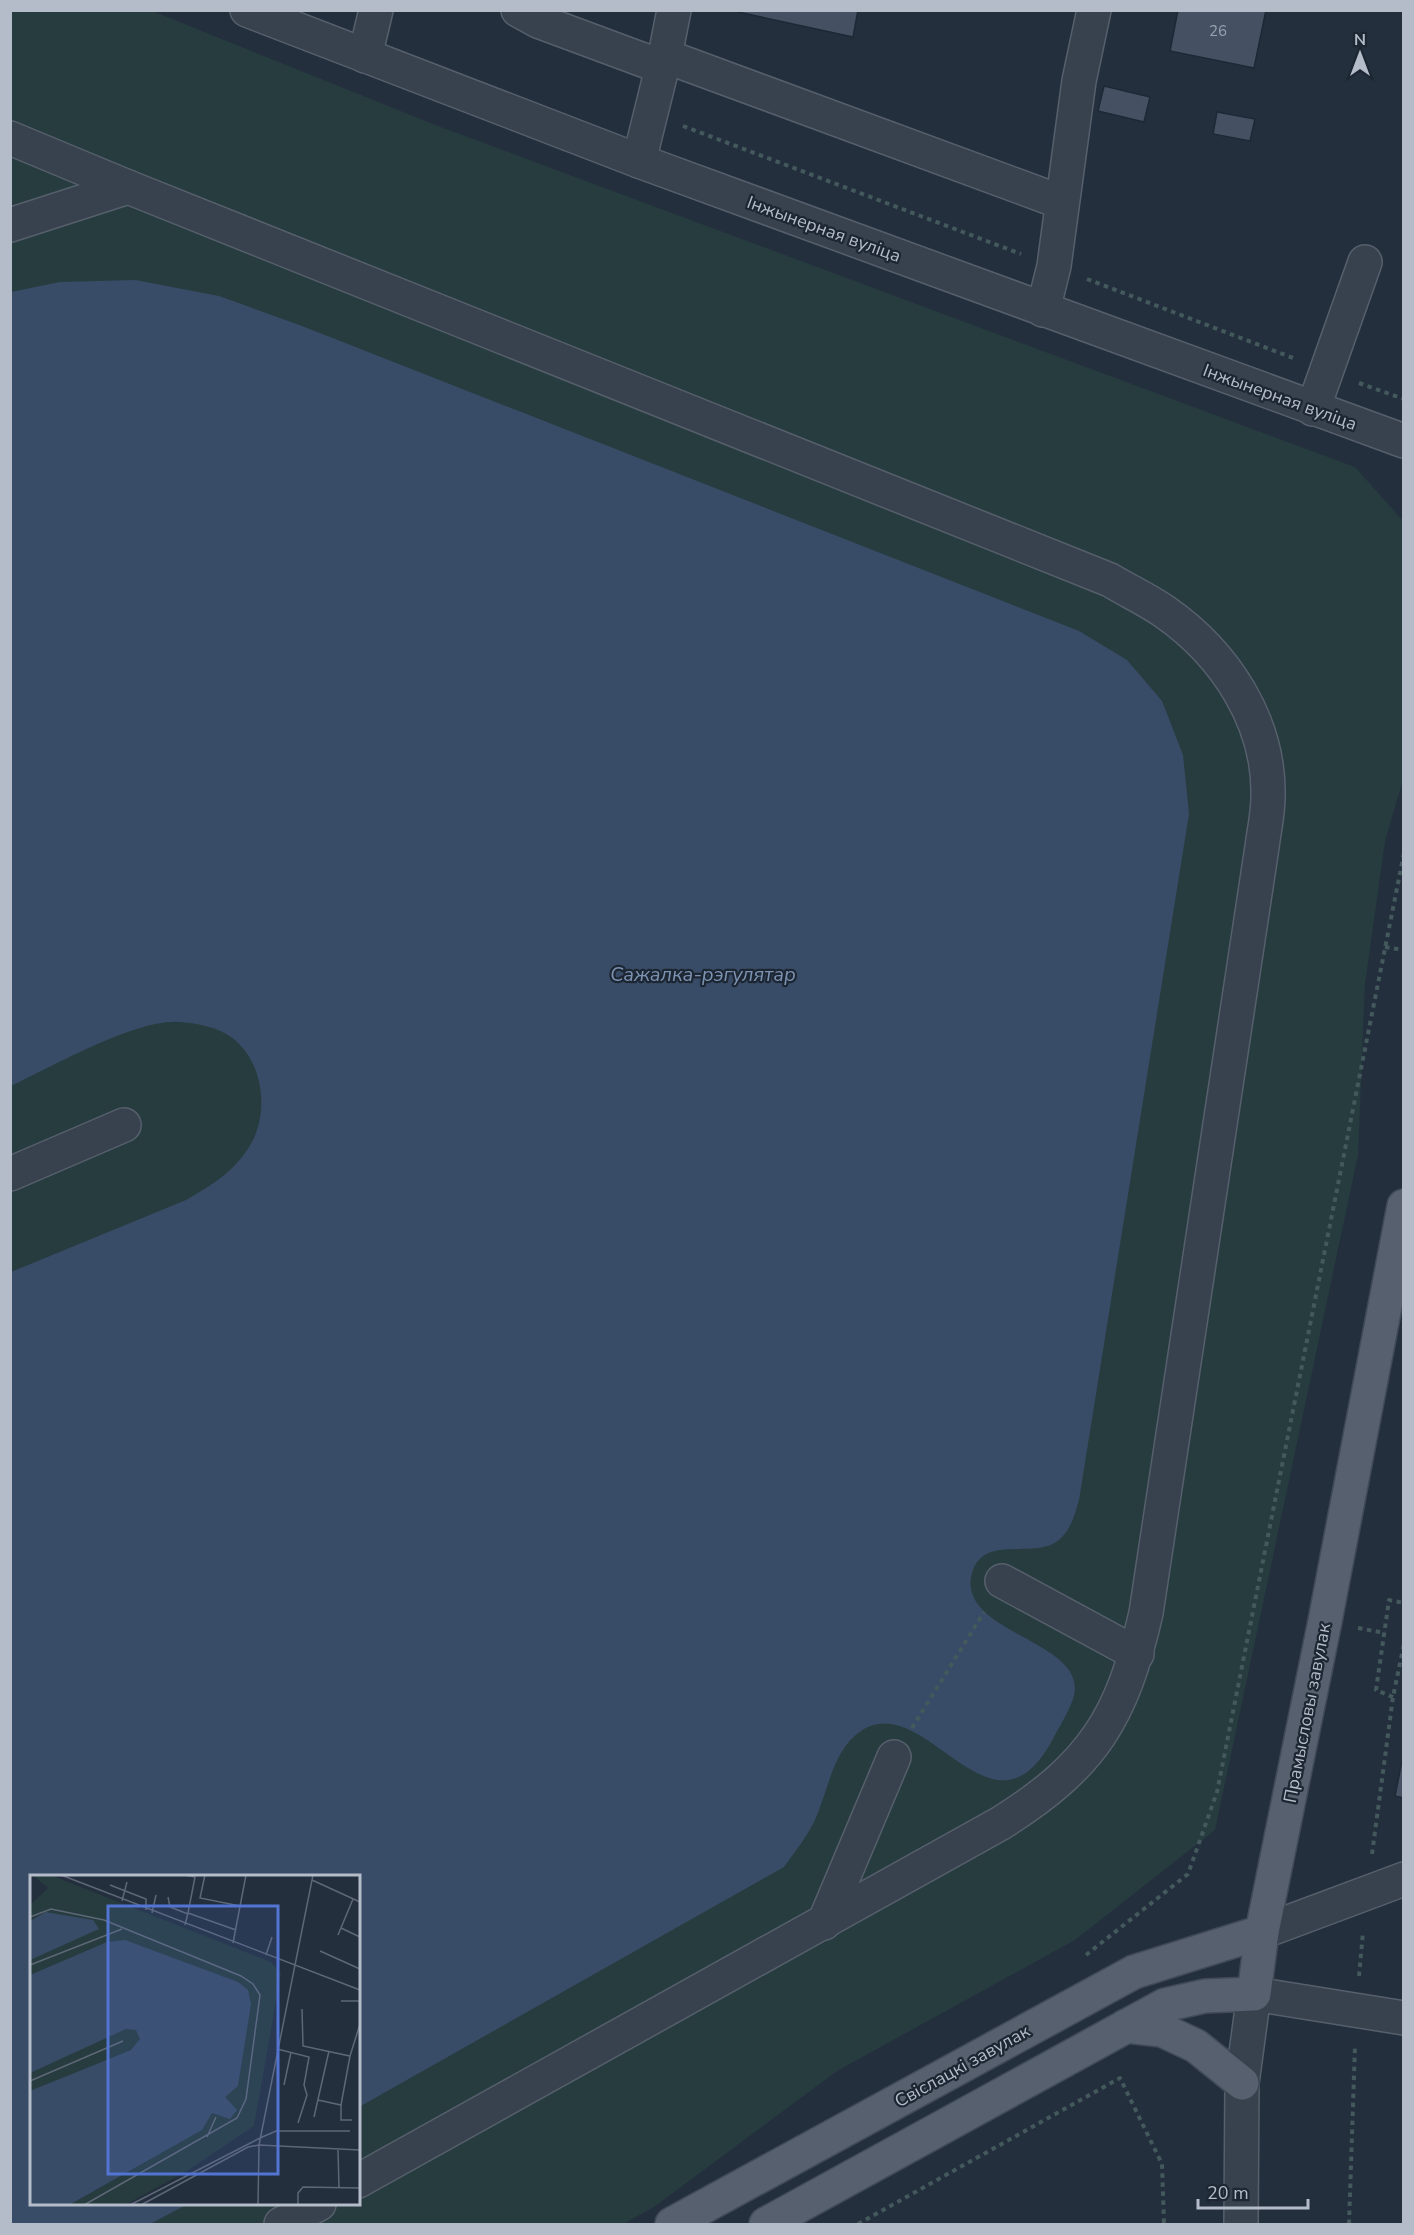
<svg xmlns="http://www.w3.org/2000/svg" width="1414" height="2235" font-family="'Nunito Sans',sans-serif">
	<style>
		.green { fill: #263c3f; fill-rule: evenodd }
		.water { fill: #394c67 }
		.building { fill: #455162; stroke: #1f2835; stroke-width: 1.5 }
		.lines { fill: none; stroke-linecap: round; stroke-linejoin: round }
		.minor-casing { stroke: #565f6c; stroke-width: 36 }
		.major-casing { stroke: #414a57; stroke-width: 36 }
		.path { stroke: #44595c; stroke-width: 4; stroke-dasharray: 4.5 4.5; stroke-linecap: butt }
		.minor { stroke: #38414e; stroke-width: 33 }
		.major { stroke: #56606e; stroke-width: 33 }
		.labels { text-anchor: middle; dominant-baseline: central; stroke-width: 4.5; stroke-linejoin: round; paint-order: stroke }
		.number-label { font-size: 15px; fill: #98a1af }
		.street-label { font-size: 18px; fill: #b4bcc9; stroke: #1d2633 }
		.water-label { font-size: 20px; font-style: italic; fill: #7c92b1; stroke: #1d2633 }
		.inset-road { fill: none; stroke: #5e6776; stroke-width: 1.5 }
		.view { fill: #5274d3; fill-opacity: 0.15; stroke: #5274d3; stroke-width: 3 }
		.inset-edge { fill: none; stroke: #b4bcc9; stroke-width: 3 }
	</style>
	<rect width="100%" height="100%" fill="#242f3e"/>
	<path class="green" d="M 11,11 L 152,11 L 438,126 L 1355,467 L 1403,521 L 1403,780 L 1385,841 L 1365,984 L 1358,1155 L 1215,1830 L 1075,1940 L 837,2071 L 654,2207 L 623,2224 L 11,2224 ZM 32,1876 L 358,1876 L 358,2204 L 32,2204 Z"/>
	<path class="water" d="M 135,280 L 219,296 L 302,326 L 1079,631 L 1127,660 L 1162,701 L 1183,755 L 1189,814 L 1079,1500 C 1075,1513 1072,1527 1062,1537 C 1039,1563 984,1531 972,1573 C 955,1635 1092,1640 1073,1699 C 1069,1711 1061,1724 1055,1735 C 993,1858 927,1687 861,1731 C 832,1750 828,1793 814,1822 C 806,1838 794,1853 784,1867 L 359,2107 L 358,1876 L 32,1876 L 32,2204 L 188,2204 L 150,2224 L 11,2224 L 11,1272 L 186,1200 C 214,1184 238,1169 253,1140 C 269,1108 262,1059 231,1037 C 217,1027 196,1023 179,1022 C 135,1019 52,1067 11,1086 L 11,292 L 60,282 Z"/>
	<g class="building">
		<polygon points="729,10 858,10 853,37"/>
		<polygon points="1178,10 1266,10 1254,68 1170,51"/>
		<polygon points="1104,86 1150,97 1144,122 1098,111"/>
		<polygon points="1217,112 1255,119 1250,141 1213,134"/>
		<polygon points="1404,1751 1404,1798 1395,1796"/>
	</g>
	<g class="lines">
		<defs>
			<g id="minor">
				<polyline points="247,10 639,161 1404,441"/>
				<polyline points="518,10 538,21 662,67"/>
				<polyline points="365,56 376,10"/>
				<polyline points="665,56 674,10"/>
				<path d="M 10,138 L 128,187 L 1110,580 C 1128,591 1148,600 1165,612 C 1225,654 1270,722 1268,797 C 1268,814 1264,831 1262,847 L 1146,1613 C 1122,1718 1093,1765 1001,1823 L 358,2181"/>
				<polyline points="639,161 665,56 1061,202"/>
				<polyline points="10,225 128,187"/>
				<polyline points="1043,310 1054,266 1079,81 1094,10"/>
				<polyline points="1313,409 1365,262"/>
				<polyline points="10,1174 124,1125"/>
				<polyline points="1002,1581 1137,1654"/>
				<polyline points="824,1923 894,1757"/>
				<polyline points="1262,1932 1404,1879"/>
				<polyline points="281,2224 319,2204"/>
				<polyline points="1241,2224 1242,2083 1254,1994 1404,2018"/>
			</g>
			<g id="major">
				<polyline points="1126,2026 1162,2030 1196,2046 1242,2083"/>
				<polyline points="672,2224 1134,1972 1262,1932"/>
				<polyline points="766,2224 1165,2005 1205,1996 1254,1994 1262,1932 1325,1621 1404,1206"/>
			</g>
		</defs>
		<use href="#minor" class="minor-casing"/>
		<use href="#major" class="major-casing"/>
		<g class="path">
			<polyline points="683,126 1021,254"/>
			<polyline points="1087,279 1293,358"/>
			<polyline points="1359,383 1404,399"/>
			<polyline points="1385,947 1404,950"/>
			<polyline points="1358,1628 1385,1633"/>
			<polyline points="1393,1697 1376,1690 1389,1600 1404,1603"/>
			<polyline points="912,1728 984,1612"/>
			<polyline points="1372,1854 1393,1697 1404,1644"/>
			<polyline points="1086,1955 1188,1874 1217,1792 1404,853"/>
			<polyline points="1359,1976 1363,1932"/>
			<polyline points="858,2224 1120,2078 1162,2164 1164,2224"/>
			<polyline points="1349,2224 1355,2046"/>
		</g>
		<use href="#minor" class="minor"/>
		<use href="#major" class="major"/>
	</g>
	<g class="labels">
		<g class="number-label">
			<text x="1218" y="31">26</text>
		</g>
		<g class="street-label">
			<text transform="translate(824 229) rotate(20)">Інжынерная вуліца</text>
			<text transform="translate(1280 397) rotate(20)">Інжынерная вуліца</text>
			<text transform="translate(1307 1713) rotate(-79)">Прамысловы завулак</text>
			<text transform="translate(962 2066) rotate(-29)">Свіслацкі завулак</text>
		</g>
		<g class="water-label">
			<text x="703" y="974">Сажалка-рэгулятар</text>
		</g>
	</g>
	<g transform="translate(30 1875)">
		<rect width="330" height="330" fill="#242f3e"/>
		<path d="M 3,0 L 20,0 L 241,87 L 251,98 L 224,251 L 157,296 L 95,330 L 0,330 L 0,30 L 18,13 Z" fill="#263c3f"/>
		<path d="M 16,37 L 63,45 L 69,54 L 0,85 L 0,46 ZM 95,65 L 208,107 L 218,115 L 221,129 L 208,211 L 195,222 L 207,235 L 200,244 L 182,238 L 172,255 L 39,330 L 0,330 L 0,216 L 101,175 L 110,164 L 106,155 L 96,154 L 0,198 L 0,100 L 77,67 Z" fill="#394c67"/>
		<path class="inset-road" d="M 31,0 L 330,115M 155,0 L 165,2 L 158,38M 175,0 L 170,23 L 210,31M 282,5 L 330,27M 80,10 L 116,24 L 116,35M 138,22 L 140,32 L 158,39M 92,26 L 97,7M 122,38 L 126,20M 0,42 L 21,34 L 74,45 L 211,101 L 223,109 L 230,120 L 216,224 L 207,243 L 54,330M 155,50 L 158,38 L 206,55M 311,53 L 330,62M 308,60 L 323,24M 203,68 L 216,0M 290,76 L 330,94M 236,80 L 242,62M 0,90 L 92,54M 311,126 L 330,126M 272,134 L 273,171 L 320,181 L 330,149M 247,174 L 279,182 L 274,210 L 277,220 L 268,248M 0,206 L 93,166M 254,210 L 261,177M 288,225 L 311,230 L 320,181M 311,230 L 311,245 L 322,245M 284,242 L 299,176M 177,262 L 186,242M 230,263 L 246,256 L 320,256M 308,275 L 309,313M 100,330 L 230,263M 111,330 L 218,272 L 229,270 L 283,0M 228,330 L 229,270 L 330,275M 268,330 L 268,318 L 273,312 L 330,313"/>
		<path class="view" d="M 78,31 L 248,31 L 248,299 L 78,299 Z"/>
		<rect width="330" height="330" class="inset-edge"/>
	</g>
	<rect width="1414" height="2235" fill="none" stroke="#b4bcc9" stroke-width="24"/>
	<g transform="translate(1360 54)" stroke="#1d2633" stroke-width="4.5" paint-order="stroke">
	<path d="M0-4.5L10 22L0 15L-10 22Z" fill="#b4bcc9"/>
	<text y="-9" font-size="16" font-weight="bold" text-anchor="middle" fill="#b4bcc9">N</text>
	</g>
	<path d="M1198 2199v9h110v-9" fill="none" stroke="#b4bcc9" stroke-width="3"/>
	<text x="1207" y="2199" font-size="18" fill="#b4bcc9" stroke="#1d2633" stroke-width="4.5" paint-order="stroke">20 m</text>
</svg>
